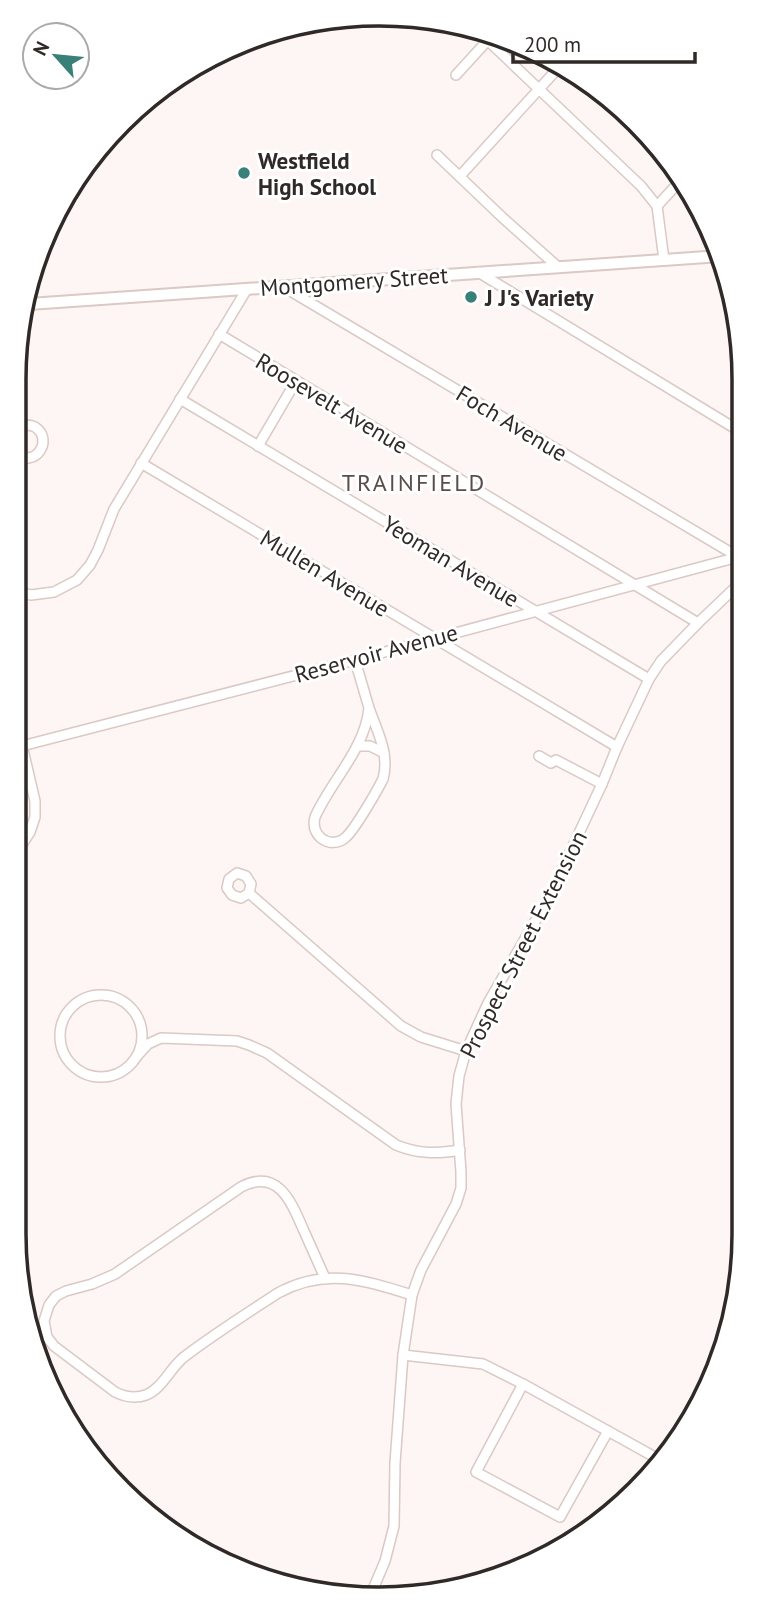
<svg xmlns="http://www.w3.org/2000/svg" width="758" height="1613" font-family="'PT Sans',sans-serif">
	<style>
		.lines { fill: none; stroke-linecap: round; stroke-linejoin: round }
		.minor-casing { stroke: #dac9c4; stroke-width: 12 }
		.major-casing { stroke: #dac9c4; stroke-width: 14 }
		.minor { stroke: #fff; stroke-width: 9 }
		.major { stroke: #fff; stroke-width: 10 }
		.poi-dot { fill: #398078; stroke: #fff; stroke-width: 2.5 }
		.labels { text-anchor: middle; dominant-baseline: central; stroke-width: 6; stroke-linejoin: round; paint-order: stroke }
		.poi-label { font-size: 23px; font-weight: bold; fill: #2f2927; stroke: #fff; text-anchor: start }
		.street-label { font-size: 23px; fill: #2f2927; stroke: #fff }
		.neighbourhood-label { font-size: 24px; letter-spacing: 2px; fill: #5a4d49; stroke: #fff }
		.rim { fill: none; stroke: #2f2927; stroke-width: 3.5 }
	</style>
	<rect width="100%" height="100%" fill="#fdf6f4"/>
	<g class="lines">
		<defs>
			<g id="minor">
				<polyline points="482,35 641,186 657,206 664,260"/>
				<polyline points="456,75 488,40"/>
				<polyline points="437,155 503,218 558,267"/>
				<polyline points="460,176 560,66"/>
				<polyline points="657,206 682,179"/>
				<polyline points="478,272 741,432"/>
				<polyline points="282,286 740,558"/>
				<polyline points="219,334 698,623"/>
				<polyline points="180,399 649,679"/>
				<polyline points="258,446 296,381"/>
				<path d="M 14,453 C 36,470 54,439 35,427 C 27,423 20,426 14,431"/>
				<polyline points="141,463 617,747"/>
				<polyline points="14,591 31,595 54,592 77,580 90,565 98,550 114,509 247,289"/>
				<path d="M 355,660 L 369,708 C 365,749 331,781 315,817 C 313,825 314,832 321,838 C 328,844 339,844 346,837 C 355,829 377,791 383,779 C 390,754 377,731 369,708"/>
				<polyline points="357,746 370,746 384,753"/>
				<polyline points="14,748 355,660 738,557"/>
				<polyline points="539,756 551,763 556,760 602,784"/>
				<polyline points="14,857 30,832 35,817 35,801 14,711"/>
				<polyline points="249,893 251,884 246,876 237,873 229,879 227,888 232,895 241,898 249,893 401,1026 421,1037 466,1051"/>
				<circle cx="101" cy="1036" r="41"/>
				<path d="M 137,1056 L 148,1044 L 161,1038 L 237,1041 L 249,1045 L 267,1053 L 396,1145 C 418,1154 437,1154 460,1150"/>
				<path d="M 325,1278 C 318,1262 311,1247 304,1231 C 292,1204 279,1167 241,1187 L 115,1274 L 92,1284 L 66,1291 L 56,1296 L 49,1305 L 44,1321 L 47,1337 L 54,1346 L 115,1392 C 125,1397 135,1399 146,1395 C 163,1388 170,1368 184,1357 C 214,1334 246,1314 278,1293 C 325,1267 364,1280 412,1295"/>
				<polyline points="403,1355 483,1364 523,1384 662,1461"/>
				<polyline points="523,1384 476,1472 560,1517 608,1431"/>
				<polyline points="371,1594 385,1561 394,1526 395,1463 403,1355 412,1295 421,1270 456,1204 461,1188 461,1172 456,1104 459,1076 466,1051 488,1003 549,897 602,784 617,747 649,679 661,661 698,623 742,581"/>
			</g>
			<polyline id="major" points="29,304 721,256"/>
		</defs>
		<use href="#minor" class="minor-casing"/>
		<use href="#major" class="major-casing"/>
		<use href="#minor" class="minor"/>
		<use href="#major" class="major"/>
	</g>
	<g class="poi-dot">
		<circle cx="244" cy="173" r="7"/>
		<circle cx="471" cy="297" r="7"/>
	</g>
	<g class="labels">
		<g class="poi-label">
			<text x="258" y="160">Westfield<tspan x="258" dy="26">High School</tspan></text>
			<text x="485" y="297">J J's Variety</text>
		</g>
		<g class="street-label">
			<text transform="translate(354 281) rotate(-4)">Montgomery Street</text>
			<text transform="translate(332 403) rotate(31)">Roosevelt Avenue</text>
			<text transform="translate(512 423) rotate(31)">Foch Avenue</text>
			<text transform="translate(451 561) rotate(31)">Yeoman Avenue</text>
			<text transform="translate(325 573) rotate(31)">Mullen Avenue</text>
			<text transform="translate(376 653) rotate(-15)">Reservoir Avenue</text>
			<text transform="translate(523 944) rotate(-63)">Prospect Street Extension</text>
		</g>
		<g class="neighbourhood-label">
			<text x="414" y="482">TRAINFIELD</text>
		</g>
	</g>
	<path d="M0 0H758V1613H0ZM379 26H379A353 353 0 0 1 732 379V1234A353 353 0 0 1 379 1587H379A353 353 0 0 1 26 1234V379A353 353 0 0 1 379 26Z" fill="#fff" fill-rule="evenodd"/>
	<path class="rim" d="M379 26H379A353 353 0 0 1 732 379V1234A353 353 0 0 1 379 1587H379A353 353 0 0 1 26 1234V379A353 353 0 0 1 379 26Z"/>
	<g transform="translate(56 56) rotate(297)"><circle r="33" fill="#ffffff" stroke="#aca9a9" stroke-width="2"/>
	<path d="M0-5L12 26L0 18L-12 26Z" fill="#398078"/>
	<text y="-10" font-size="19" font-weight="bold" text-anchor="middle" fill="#2f2927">N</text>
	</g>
	<path d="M513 52v10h182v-10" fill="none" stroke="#2f2927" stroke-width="3.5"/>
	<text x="524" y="52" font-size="21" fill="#2f2927" stroke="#ffffff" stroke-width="5" paint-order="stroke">200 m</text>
</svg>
